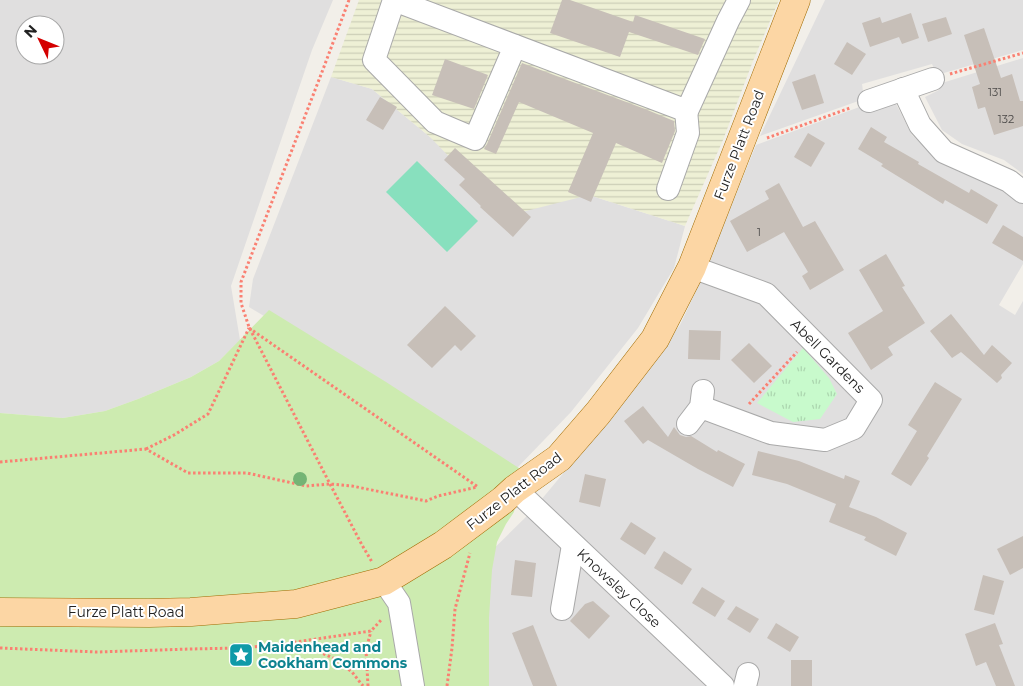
<svg xmlns="http://www.w3.org/2000/svg" width="1023" height="686" font-family="Montserrat,sans-serif">
	<style>
		.residential { fill: #e0dfdf; fill-rule: evenodd }
		.farmland { fill: url(#farmland-rules) }
		.grass { fill: #cdebb0 }
		.park { fill: url(#park-tufts) }
		.pitch { fill: #88e0be }
		.building { fill: #c7bfb8 }
		.lines { fill: none; stroke-linecap: round; stroke-linejoin: round }
		.minor-casing { stroke: #a9a9a9; stroke-width: 24 }
		.major-casing { stroke: #a06b00; stroke-width: 29 }
		.path { stroke: #fa8072; stroke-width: 3; stroke-dasharray: 2.5 2.5; stroke-linecap: butt }
		.minor { stroke: #fff; stroke-width: 22 }
		.major { stroke: #fcd6a4; stroke-width: 28 }
		.tree { fill: #74b475 }
		.labels { text-anchor: middle; dominant-baseline: central; stroke-width: 4; stroke-linejoin: round; paint-order: stroke }
		.number-label { font-size: 11px; fill: #4b4948 }
		.street-label { font-size: 14px; fill: #222; stroke: #fff }
		.culture-label { font-size: 14px; font-weight: bold; fill: #0d838f; stroke: #fff; text-anchor: start }
	</style>
	<defs>
		<pattern id="farmland-rules" width="6" height="5" patternUnits="userSpaceOnUse" patternTransform="scale(1.25)"><rect width="6" height="5" fill="#eef0d5"/><path d="M0 2.5h6" fill="none" stroke="#ccceb7"/></pattern>
		<pattern id="park-tufts" width="24" height="20" patternUnits="userSpaceOnUse" patternTransform="scale(1.25)"><rect width="24" height="20" fill="#c8facc"/><path d="M3 7l-1-3M5 7V3M7 7l1-3M15 17l-1-3M17 17v-4M19 17l1-3" fill="none" stroke="#acd6af"/></pattern>
	</defs>
	<rect width="100%" height="100%" fill="#f2efe9"/>
	<g class="residential">
		<path d="M 0,0 L 333,0 L 312,50 L 231,286 L 240,340 L 219,361 L 191,377 L 138,399 L 105,411 L 63,418 L 0,413 ZM 25,25 L 55,25 L 55,55 L 25,55 Z"/>
		<polygon points="825,0 1023,0 1023,50 937,75 932,64 862,84 864,99 760,136"/>
		<polygon points="1023,58 1023,174 1004,160 962,144 942,130 925,97 939,90 942,83"/>
		<polygon points="331,77 372,89 430,137 589,195 685,226 674,268 638,328 571,412 517,468 249,307 253,279"/>
		<polygon points="895,102 912,135 938,159 1003,190 1023,204 1023,264 999,305 1015,315 1023,301 1023,686 467,686 474,568 531,512 566,470 680,325 700,283 756,145 865,105"/>
	</g>
	<polygon class="farmland" points="359,0 779,0 753,61 723,140 685,226 589,195 518,213 486,195 430,137 372,89 331,77"/>
	<polygon class="grass" points="269,310 386,382 522,470 514,512 506,524 497,542 492,570 489,618 489,686 0,686 0,413 63,418 105,411 138,399 191,377 219,361"/>
	<polygon class="park" points="803,348 829,378 837,394 820,419 793,422 757,403"/>
	<polygon class="pitch" points="417,161 478,221 447,252 386,192"/>
	<g class="building">
		<polygon points="562,0 570,0 633,22 635,15 705,39 698,55 629,32 620,57 550,33"/>
		<polygon points="911,13 919,38 902,44 899,37 870,47 862,23 880,17 882,23"/>
		<polygon points="946,17 952,34 928,42 922,24"/>
		<polygon points="984,28 1001,78 1012,74 1020,101 1023,101 1023,126 994,135 985,107 978,109 972,87 980,84 964,35"/>
		<polygon points="847,42 866,54 852,75 834,64"/>
		<polygon points="445,59 488,75 474,109 432,95"/>
		<polygon points="522,63 645,109 674,121 675,131 662,163 616,143 591,202 568,192 593,133 519,102 496,154 484,149 487,144"/>
		<polygon points="815,74 824,103 802,110 792,82"/>
		<polygon points="380,97 397,107 383,130 366,120"/>
		<polygon points="871,127 887,137 884,142 919,162 918,164 969,193 971,189 998,205 987,224 945,200 943,204 881,166 883,164 858,149"/>
		<polygon points="808,133 825,143 811,167 794,157"/>
		<polygon points="455,148 531,217 513,237 480,207 481,206 459,185 465,179 444,160"/>
		<polygon points="779,183 803,227 815,221 844,270 810,290 802,276 808,272 784,232 747,252 730,221 769,199 765,191"/>
		<polygon points="1003,225 1023,237 1023,261 992,243"/>
		<polygon points="886,254 905,286 902,287 925,323 888,347 893,355 871,370 848,333 883,311 859,270"/>
		<polygon points="445,306 476,336 461,351 455,345 432,368 407,345"/>
		<polygon points="951,314 984,355 992,345 1012,363 1001,375 1002,378 997,383 961,352 952,358 930,331"/>
		<polygon points="689,330 721,331 720,360 688,359"/>
		<polygon points="749,343 772,366 754,383 731,360"/>
		<polygon points="935,382 962,399 927,456 929,458 911,486 891,474 917,431 908,425"/>
		<polygon points="643,406 668,437 674,427 680,435 686,437 691,436 717,452 718,450 745,464 733,487 698,469 648,440 643,444 624,421"/>
		<polygon points="758,451 799,461 844,479 845,475 860,481 849,507 876,517 907,533 896,556 864,540 866,537 829,522 836,504 787,484 752,475"/>
		<polygon points="585,474 606,479 600,507 579,502"/>
		<polygon points="631,522 656,538 645,555 620,539"/>
		<polygon points="1023,536 1023,568 1010,575 997,549"/>
		<polygon points="664,551 692,569 682,585 654,568"/>
		<polygon points="515,560 536,563 532,597 511,595"/>
		<polygon points="983,575 1004,581 994,615 974,610"/>
		<polygon points="702,587 725,601 715,617 692,603"/>
		<polygon points="593,601 610,616 589,639 570,621 585,604"/>
		<polygon points="736,606 759,619 750,633 727,619"/>
		<polygon points="776,623 799,637 790,652 767,638"/>
		<polygon points="995,623 1003,644 999,645 1015,686 996,686 986,662 976,666 965,634"/>
		<polygon points="533,625 557,686 533,686 512,633"/>
		<rect x="791" y="660" width="21" height="26"/>
	</g>
	<g class="lines">
		<defs>
			<g id="minor">
				<polyline points="394,0 687,111 728,21 739,0"/>
				<polyline points="394,0 374,60 435,122 475,139 515,46"/>
				<polyline points="903,89 920,125 944,152 1009,181 1023,192"/>
				<polyline points="869,101 933,79"/>
				<polyline points="668,189 688,133 686,110"/>
				<polyline points="692,267 766,294 871,400 854,428 825,440 771,433 701,407"/>
				<polyline points="688,424 701,407 703,391"/>
				<polyline points="515,489 723,686"/>
				<polyline points="384,581 399,603 413,686"/>
				<polyline points="562,609 573,545"/>
				<polyline points="745,686 748,674"/>
			</g>
			<polyline id="major" points="0,612 149,613 191,612 296,604 384,581 443,545 503,500 515,489 559,458 598,413 655,339 692,267 796,0"/>
		</defs>
		<use href="#minor" class="minor-casing"/>
		<use href="#major" class="major-casing"/>
		<g class="path">
			<polyline points="349,0 322,72 241,282 241,303 249,327 330,484 362,545 372,562"/>
			<polyline points="950,74 1023,53"/>
			<polyline points="767,138 850,108"/>
			<polyline points="249,328 478,487"/>
			<polyline points="749,404 797,352"/>
			<polyline points="146,449 174,435 208,414 249,328"/>
			<polyline points="0,462 146,449 188,473 247,473 306,486 330,484 352,486 426,501 438,496 477,487"/>
			<polyline points="289,643 371,631 382,619"/>
			<polyline points="0,648 97,652 191,649 241,648 284,644 311,648 333,658 352,672 363,686"/>
			<polyline points="368,686 366,650 371,631"/>
			<polyline points="447,686 452,648 455,609 470,553"/>
		</g>
		<use href="#minor" class="minor"/>
		<use href="#major" class="major"/>
	</g>
	<circle class="tree" cx="300" cy="479" r="7"/>
	<defs>
		<symbol id="sight-square" viewBox="-11 -11 22 22"><rect x="-9" y="-9" width="18" height="18" rx="4" fill="#0f9aa8" stroke="#fff"/><path d="M0-6L1.8-2.2L6-1.7L2.9 1.2L3.7 5.4L0 3.3L-3.7 5.4L-2.9 1.2L-6-1.7L-1.8-2.2Z" fill="#fff"/></symbol>
	</defs>
	<g fill-rule="evenodd">
		<use href="#sight-square" x="227" y="641" width="28" height="28"/>
	</g>
	<g class="labels">
		<g class="number-label">
			<text x="995" y="92">131</text>
			<text x="1006" y="119">132</text>
			<text x="759" y="232">1</text>
		</g>
		<g class="street-label">
			<text transform="translate(739 145) rotate(-69)">Furze Platt Road</text>
			<text transform="translate(828 356) rotate(45)">Abell Gardens</text>
			<text transform="translate(514 491) rotate(-38)">Furze Platt Road</text>
			<text transform="translate(619 588) rotate(43)">Knowsley Close</text>
			<text x="126" y="612">Furze Platt Road</text>
		</g>
		<g class="culture-label">
			<text x="258" y="647">Maidenhead and<tspan x="258" dy="16">Cookham Commons</tspan></text>
		</g>
	</g>
	<g transform="translate(40 40) rotate(313)"><circle r="24" fill="#ffffff" stroke="#a7a7a7"/>
	<path d="M0-4L9 19L0 12L-9 19Z" fill="#d40000"/>
	<text y="-8" font-size="14" font-weight="bold" text-anchor="middle" fill="#222222">N</text>
	</g>
</svg>
